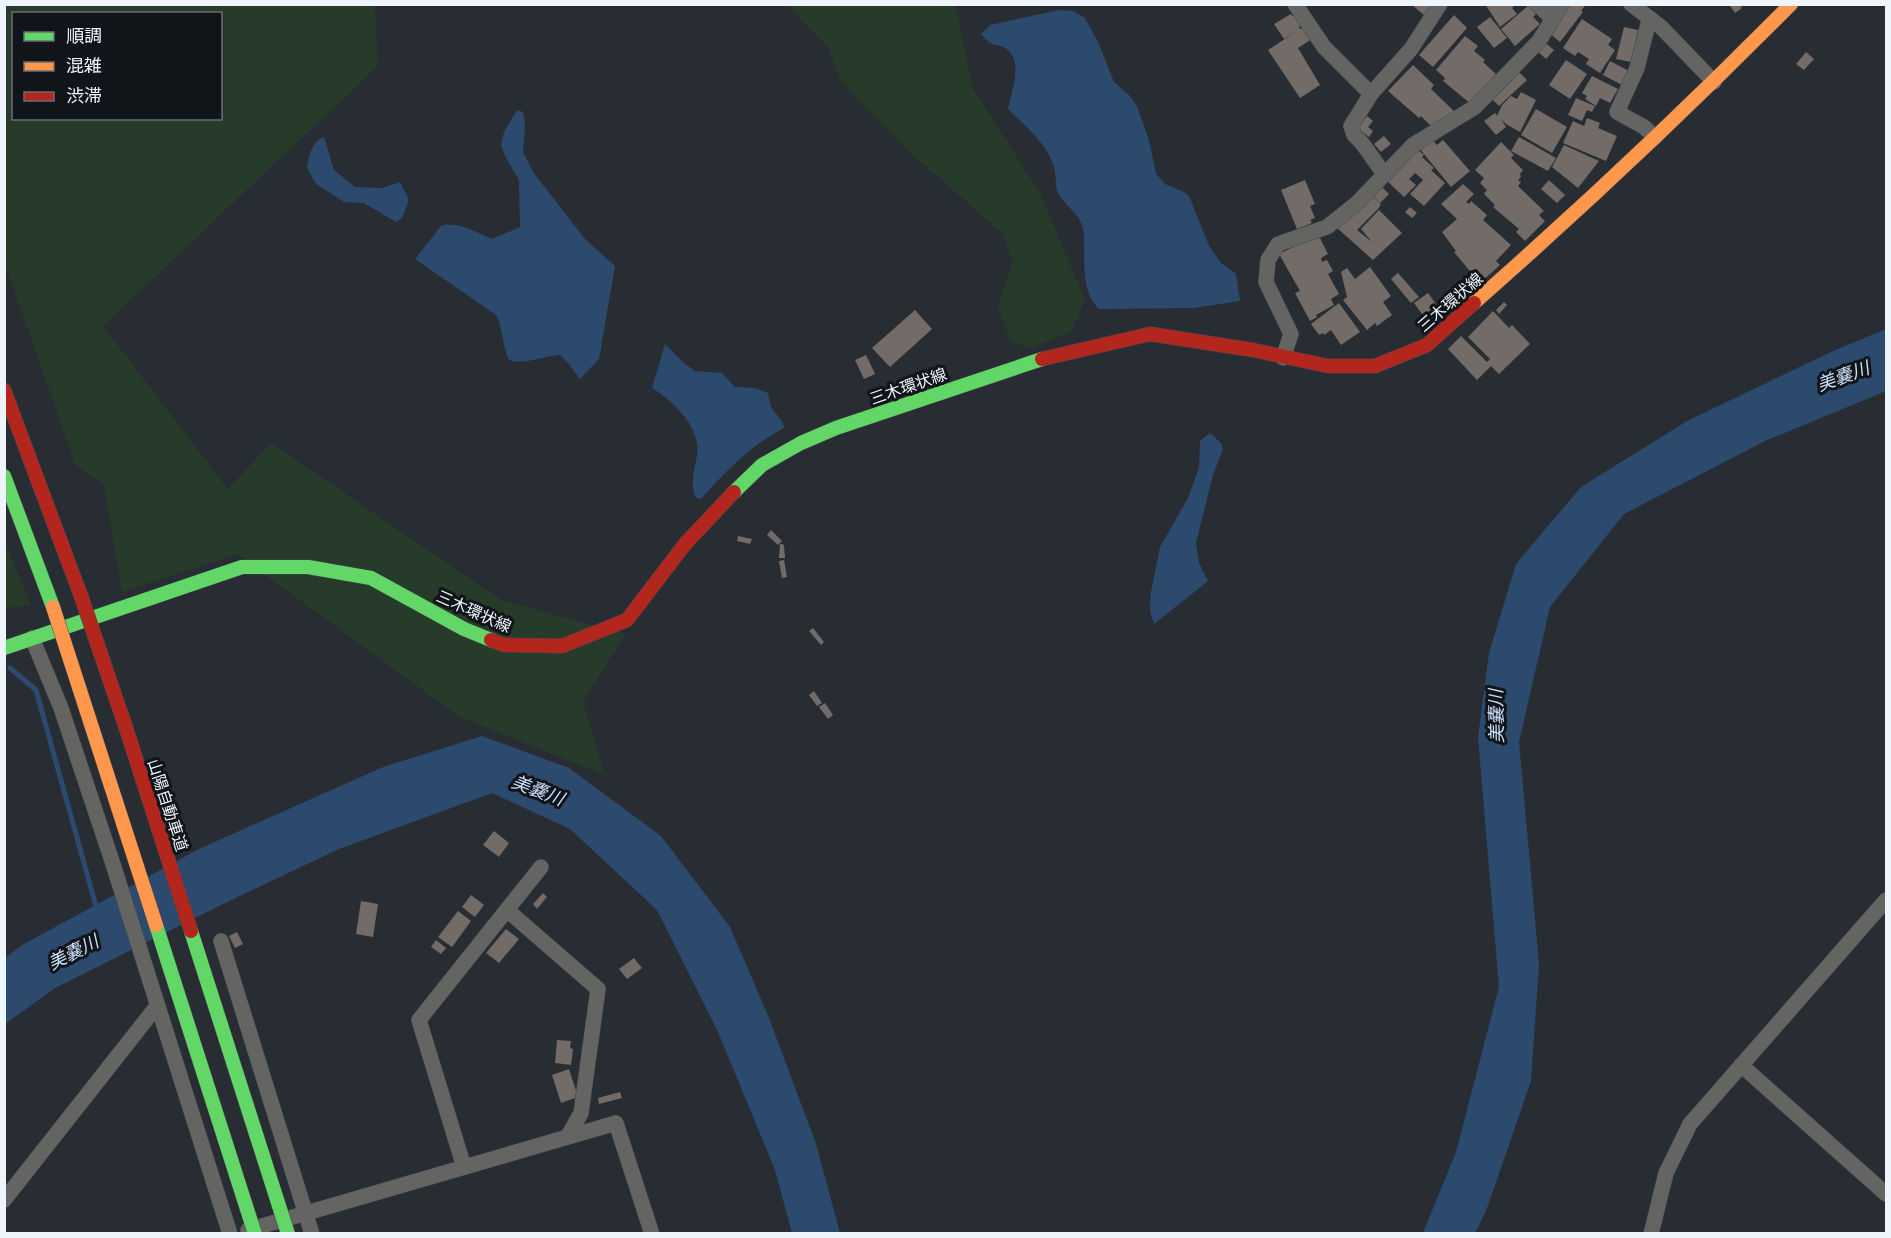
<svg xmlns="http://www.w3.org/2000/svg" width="1891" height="1238" font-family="Quicksand,'Noto Sans JP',sans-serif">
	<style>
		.green { fill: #263b29; fill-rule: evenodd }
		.water { fill: #2c4a6e }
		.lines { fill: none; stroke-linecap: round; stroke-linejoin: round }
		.stream { stroke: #2c4a6e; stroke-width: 5 }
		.building { fill: #726b67 }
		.street-casing { stroke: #45494e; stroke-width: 16 }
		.fast-casing { stroke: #45494e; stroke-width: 15 }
		.slow-casing { stroke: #45494e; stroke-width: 15 }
		.jam-casing { stroke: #45494e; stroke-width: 15 }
		.street { stroke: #646463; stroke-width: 15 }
		.fast { stroke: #63d668; stroke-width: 14 }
		.slow { stroke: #ff974d; stroke-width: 14 }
		.jam { stroke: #b3261e; stroke-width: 14 }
		.fast-bridge-casing { stroke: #45494e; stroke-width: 15; stroke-linecap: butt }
		.slow-bridge-casing { stroke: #45494e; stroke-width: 15; stroke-linecap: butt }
		.jam-bridge-casing { stroke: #45494e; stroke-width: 15; stroke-linecap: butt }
		.fast-bridge { stroke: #63d668; stroke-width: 14 }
		.slow-bridge { stroke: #ff974d; stroke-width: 14 }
		.jam-bridge { stroke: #b3261e; stroke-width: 14 }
		.labels { text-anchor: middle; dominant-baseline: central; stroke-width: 6; stroke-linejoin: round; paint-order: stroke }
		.street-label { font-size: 16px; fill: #eff5fc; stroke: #111419 }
		.water-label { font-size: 18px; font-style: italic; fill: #cbe0fb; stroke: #111419 }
	</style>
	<rect width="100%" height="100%" fill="#282d33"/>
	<g class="green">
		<path d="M 5,5 L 375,5 L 378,66 L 103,326 L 228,489 L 271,443 L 501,600 L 625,634 L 583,702 L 605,775 L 458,716 L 237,554 L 122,592 L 104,485 L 75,464 L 5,264 ZM 14,14 L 220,14 L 220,118 L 14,118 Z"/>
		<polygon points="788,5 955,5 973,89 1040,193 1085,300 1071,332 1030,348 1011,341 997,307 1013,261 1002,233 914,156 841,81 828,48"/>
		<polygon points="4,543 5,543 31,605 5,608"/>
	</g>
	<g class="water">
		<path d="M 1059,10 L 1073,11 L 1085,18 L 1099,44 L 1114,82 L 1129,95 L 1137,106 L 1149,140 L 1156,174 L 1165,184 L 1184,192 L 1189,196 L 1209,246 L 1221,263 L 1236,274 L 1240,301 L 1193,308 L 1099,309 C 1078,289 1087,253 1083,228 C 1080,214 1065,206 1059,194 C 1054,187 1057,175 1054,167 C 1047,143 1025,126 1008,109 C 1011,93 1023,63 1008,50 C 998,42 993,49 981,34 L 990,25 Z"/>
		<path d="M 517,110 L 523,112 L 525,125 L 523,152 L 533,172 L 585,239 L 615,266 L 599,359 L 580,379 L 569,364 L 560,355 C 542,356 527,365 509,360 C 502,346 503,327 496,315 L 415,259 L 441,226 C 457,220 477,233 492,239 L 520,227 L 519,180 L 505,156 L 501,144 L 504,132 Z"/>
		<path d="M 324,137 L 334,170 L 355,187 L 382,188 L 400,182 L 409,200 L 402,218 L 396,222 L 364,203 L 344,202 L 316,184 L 307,168 C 309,156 311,142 324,137 Z"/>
		<polygon points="1886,329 1886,391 1765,441 1624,514 1550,607 1519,742 1539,964 1531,1081 1486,1211 1475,1233 1423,1233 1456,1152 1499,987 1478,737 1489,653 1516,564 1581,487 1687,421 1833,351"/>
		<path d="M 665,344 L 684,363 L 695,371 L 722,373 L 735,387 L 755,388 L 768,393 L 771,407 L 783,423 L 784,428 C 750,446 726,471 701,499 L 695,497 C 690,482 695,470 697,455 C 701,427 674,402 652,388 Z"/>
		<polygon points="1210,433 1221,443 1223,449 1213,475 1196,543 1199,563 1208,581 1154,624 1150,611 1151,592 1160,547 1188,498 1199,468 1200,441"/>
		<polygon points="482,736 569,768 661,836 730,927 769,1018 816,1144 840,1233 792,1233 775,1170 718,1032 657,910 570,829 492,793 339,849 223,904 55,988 5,1024 5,958 22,945 199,849 383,767"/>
	</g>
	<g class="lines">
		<polyline class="stream" points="10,668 36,690 97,910"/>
	</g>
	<g class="building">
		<polygon points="1411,4 1432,4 1424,15"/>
		<polygon points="1485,4 1516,4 1512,8 1517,14 1500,27"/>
		<polygon points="1568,4 1586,4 1581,11 1583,12 1560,42 1548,32"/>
		<polygon points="1729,4 1739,4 1742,8 1735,13"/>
		<polygon points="1529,5 1536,14 1533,17 1540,24 1515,46 1501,29"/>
		<polygon points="1295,13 1302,25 1299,27 1300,29 1304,27 1312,39 1298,48 1320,85 1300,98 1268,50 1297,31 1284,39 1274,24 1291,14 1292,16"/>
		<polygon points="1454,15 1467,28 1433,67 1419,55"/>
		<polygon points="1490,17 1507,38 1494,48 1477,27"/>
		<polygon points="1582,19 1612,39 1608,45 1615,50 1600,73 1586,64 1589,59 1578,52 1575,56 1563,48"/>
		<polygon points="1624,27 1638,30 1631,62 1616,59"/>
		<polygon points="1465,36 1478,46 1474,51 1485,60 1483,62 1496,74 1471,104 1443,81 1445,78 1436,70"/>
		<polygon points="1543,41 1554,50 1546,59 1536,50"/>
		<polygon points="1806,52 1814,59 1804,70 1796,64"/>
		<polygon points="1566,60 1587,74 1570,99 1549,85"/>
		<polygon points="1610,61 1629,71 1622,85 1603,75"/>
		<polygon points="1413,65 1434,85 1431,89 1455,112 1433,128 1421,116 1419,118 1388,91"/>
		<polygon points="1517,70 1527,80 1499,106 1490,97"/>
		<polygon points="1592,76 1618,89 1610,103 1600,98 1596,106 1585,99 1587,96 1582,93"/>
		<polygon points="1521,92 1536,100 1520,132 1506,124 1501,119 1506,127 1496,135 1484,121 1495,113 1497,116 1502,105 1511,96 1517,99"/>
		<polygon points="1576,98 1595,106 1592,112 1587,110 1582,121 1568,115"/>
		<polygon points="1536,109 1567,127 1552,153 1521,135"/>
		<polygon points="1367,116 1373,121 1368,127 1373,131 1369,137 1357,128"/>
		<polygon points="1587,118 1600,123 1598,128 1617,136 1606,161 1563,143 1573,121 1584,126"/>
		<polygon points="1384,136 1391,144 1381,152 1374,144"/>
		<polygon points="1519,137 1556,158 1548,171 1511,151"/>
		<polygon points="1431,138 1437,145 1443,140 1470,171 1451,187 1419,148"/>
		<polygon points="1501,142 1514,155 1511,158 1523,170 1520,174 1521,177 1518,180 1521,182 1518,186 1544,211 1539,215 1545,221 1525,241 1516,232 1519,229 1493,207 1495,205 1484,194 1487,190 1480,183 1484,178 1475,170"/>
		<polygon points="1564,145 1599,161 1578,188 1552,167"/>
		<polygon points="1416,148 1424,155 1422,157 1434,168 1431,170 1445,183 1424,206 1410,194 1423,180 1415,173 1409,179 1416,185 1404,197 1387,181"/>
		<polygon points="1305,180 1315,204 1310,206 1315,218 1310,220 1312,223 1297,229 1281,190"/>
		<polygon points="1549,180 1565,195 1557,203 1541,189"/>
		<polygon points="1463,184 1474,194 1466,202 1469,204 1471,201 1487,215 1483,220 1511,245 1496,261 1500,265 1480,283 1454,252 1456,251 1442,232 1457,219 1441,204"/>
		<polygon points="1381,186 1389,194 1380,203 1372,195"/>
		<polygon points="1371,195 1381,204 1378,209 1357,230 1372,242 1361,229 1379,210 1402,233 1373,260 1336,227"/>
		<polygon points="1410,207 1417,213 1412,218 1405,212"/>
		<polygon points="1315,236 1317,239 1320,238 1328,254 1321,258 1322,262 1327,260 1333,271 1328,274 1339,294 1331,299 1334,305 1316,315 1317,317 1310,321 1295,293 1300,291 1279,254"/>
		<polygon points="1370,267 1391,296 1383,302 1392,315 1377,326 1375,323 1367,330 1343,300 1347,297 1341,272 1347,268 1355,279"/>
		<polygon points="1398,273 1419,297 1411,303 1391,279"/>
		<polygon points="1428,293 1441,311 1427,321 1414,303"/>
		<polygon points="1504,302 1507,305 1499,314 1496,310"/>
		<polygon points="1339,303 1360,332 1341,345 1331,330 1324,335 1323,333 1319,335 1311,324"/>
		<polygon points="915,310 932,329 890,367 872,348"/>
		<polygon points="1493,311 1509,328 1512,325 1530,344 1499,374 1491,366 1477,380 1448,349 1461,336 1487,362 1490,359 1468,337"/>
		<polygon points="866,355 875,374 864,379 855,360"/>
		<polygon points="771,530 782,541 778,545 767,535"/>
		<polygon points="738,536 752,539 750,544 737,541"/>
		<polygon points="780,544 783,544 784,546 785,558 779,558"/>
		<polygon points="784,560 787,577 782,578 779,561"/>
		<polygon points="813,628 824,642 821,645 809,631"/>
		<polygon points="814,691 822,703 817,706 809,695"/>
		<polygon points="825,703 833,715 828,719 819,707"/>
		<polygon points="494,831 509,843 499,857 483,845"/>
		<polygon points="543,893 547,897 537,909 533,904"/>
		<polygon points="471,895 484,905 475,917 462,907"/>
		<polygon points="361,901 378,904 373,937 356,934"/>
		<polygon points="458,911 471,921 452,947 438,937"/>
		<polygon points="506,929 519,939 499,963 486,953"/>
		<polygon points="237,932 243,944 235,948 229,936"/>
		<polygon points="436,940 446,948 441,954 431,947"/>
		<polygon points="634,958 642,968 627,979 619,969"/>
		<polygon points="557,1040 571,1041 570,1048 573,1049 571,1065 555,1063"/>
		<polygon points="569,1069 578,1097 561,1103 552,1075"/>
		<polygon points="620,1092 622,1098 599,1104 598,1098"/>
	</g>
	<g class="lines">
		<defs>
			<g id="street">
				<polyline points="1295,4 1324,47 1371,94"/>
				<polyline points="1537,4 1553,19"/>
				<polyline points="1631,4 1661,27 1714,82"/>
				<polyline points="1651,19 1648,24 1637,68 1617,112 1644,127 1655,137"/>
				<polyline points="1384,174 1362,143 1354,135 1351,126 1371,94 1411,49 1440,4"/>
				<polyline points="1283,358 1291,334 1266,282 1268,260 1278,244 1327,227 1356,204 1413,145 1475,107 1539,41 1562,4"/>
				<polyline points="32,638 61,708 112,861 230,1234"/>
				<polyline points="507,910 598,989 581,1113 568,1136"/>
				<polyline points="221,941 312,1234"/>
				<polyline points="1741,1065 1886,1194"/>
				<polyline points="464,1167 419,1020 541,867"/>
				<polyline points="4,1200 157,1006"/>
				<polyline points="248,1230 616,1123 652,1234"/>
				<polyline points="1651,1234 1666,1173 1690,1124 1886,900"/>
			</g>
			<g id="fast">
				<polyline points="4,476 53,607"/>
				<polyline points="734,492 762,465 801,443 836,428 1042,359"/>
				<polyline points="4,648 242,567 308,567 371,578 464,629 491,640"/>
			</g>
			<path id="slow" d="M 1474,303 C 1583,207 1689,107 1791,4"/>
			<g id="jam">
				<polyline points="1042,359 1150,334 1253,350 1328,366 1375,366 1427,345 1474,303"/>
				<polyline points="4,390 81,596"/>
				<polyline points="491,640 504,645 562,646 627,620 685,544 734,492"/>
			</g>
		</defs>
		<use href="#street" class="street-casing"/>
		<use href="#fast" class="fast-casing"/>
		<use href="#slow" class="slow-casing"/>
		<use href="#jam" class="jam-casing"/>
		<use href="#street" class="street"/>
		<use href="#fast" class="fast"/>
		<use href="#slow" class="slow"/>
		<use href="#jam" class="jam"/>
		<defs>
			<g id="fast-bridge">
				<polyline points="156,925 255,1234"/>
				<polyline points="191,931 288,1234"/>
			</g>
			<polyline id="slow-bridge" points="53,607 156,925"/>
			<polyline id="jam-bridge" points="81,596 127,731 191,931"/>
		</defs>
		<use href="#fast-bridge" class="fast-bridge-casing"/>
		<use href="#slow-bridge" class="slow-bridge-casing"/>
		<use href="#jam-bridge" class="jam-bridge-casing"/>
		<use href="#fast-bridge" class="fast-bridge"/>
		<use href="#slow-bridge" class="slow-bridge"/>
		<use href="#jam-bridge" class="jam-bridge"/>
	</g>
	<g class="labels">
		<g class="street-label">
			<text transform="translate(1450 302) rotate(-41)">三木環状線</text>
			<text transform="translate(908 386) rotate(-19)">三木環状線</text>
			<text transform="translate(474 611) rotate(24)">三木環状線</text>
			<text transform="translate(168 805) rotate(72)">山陽自動車道</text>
		</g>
		<g class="water-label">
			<text transform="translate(1843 376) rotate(-20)">美嚢川</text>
			<text transform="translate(1496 716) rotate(-91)">美嚢川</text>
			<text transform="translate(538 790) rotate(21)">美嚢川</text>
			<text transform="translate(73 952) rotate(-27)">美嚢川</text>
		</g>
	</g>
	<rect width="1891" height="1238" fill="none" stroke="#eff5fc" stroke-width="12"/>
	<rect x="12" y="12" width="210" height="108" fill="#111419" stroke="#6a6e74" stroke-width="1.5"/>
	<rect x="24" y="32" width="30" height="9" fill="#63d668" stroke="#6a6e74" stroke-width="1.5"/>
	<text x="66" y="42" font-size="18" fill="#eff5fc">順調</text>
	<rect x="24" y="62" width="30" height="9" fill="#ff974d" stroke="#6a6e74" stroke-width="1.5"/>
	<text x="66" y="72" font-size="18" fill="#eff5fc">混雑</text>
	<rect x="24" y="92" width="30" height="9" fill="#b3261e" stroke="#6a6e74" stroke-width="1.5"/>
	<text x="66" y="102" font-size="18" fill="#eff5fc">渋滞</text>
</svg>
